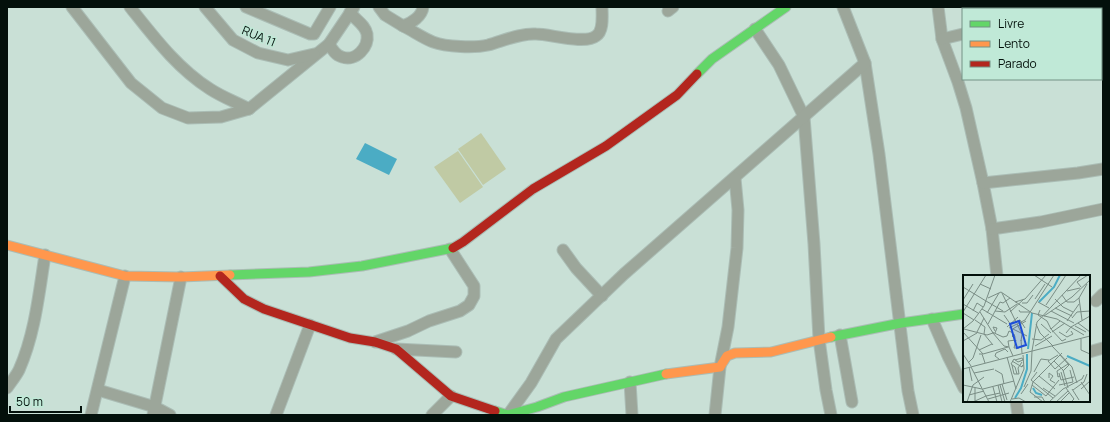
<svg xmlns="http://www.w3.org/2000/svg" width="1110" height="422" font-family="Manrope,sans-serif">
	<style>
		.grass { fill: #c0caa4 }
		.water { fill: #4bacc4 }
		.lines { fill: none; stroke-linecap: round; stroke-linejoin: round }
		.street-casing { stroke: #abbdb5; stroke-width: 13 }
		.fast-casing { stroke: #abbdb5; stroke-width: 11 }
		.slow-casing { stroke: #abbdb5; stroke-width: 11 }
		.jam-casing { stroke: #abbdb5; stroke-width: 11 }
		.street { stroke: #9ca69a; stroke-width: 11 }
		.fast { stroke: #63d668; stroke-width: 9 }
		.slow { stroke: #ff974d; stroke-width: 9 }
		.jam { stroke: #b3261e; stroke-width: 9 }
		.labels { text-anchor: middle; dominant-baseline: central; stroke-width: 3; stroke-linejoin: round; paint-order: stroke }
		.street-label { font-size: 12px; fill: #03100b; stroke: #c0e9d7 }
		.inset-river { fill: none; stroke: #4bacc4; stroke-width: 2 }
		.inset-road { fill: none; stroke: #7a8d85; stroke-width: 1 }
		.view { fill: #1d4ed8; fill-opacity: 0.15; stroke: #1d4ed8; stroke-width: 2 }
		.inset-edge { fill: none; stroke: #03100b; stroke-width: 2 }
	</style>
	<rect width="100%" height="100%" fill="#c9e0d6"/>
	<g class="grass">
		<polygon points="481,133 506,169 483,185 458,149"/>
		<polygon points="458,151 483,187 460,203 434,167"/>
	</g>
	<polygon class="water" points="365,143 397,159 389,175 356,159"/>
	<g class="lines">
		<defs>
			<g id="street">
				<polyline points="72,7 131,83 162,108 188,118 221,117 249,109 329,44 354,7"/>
				<path d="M 130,7 C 154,37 177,68 210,89 C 222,97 236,102 249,109"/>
				<polyline points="205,7 233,40 258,53 288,60 314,54"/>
				<polyline points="246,7 310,34 314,34 330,7"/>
				<polyline points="379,7 385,15 403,26"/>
				<path d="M 423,7 C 422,16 412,23 403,26 C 413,31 423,38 433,42 C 446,47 475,48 488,45 C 503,41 520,33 536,34 C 550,34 585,45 596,36 C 604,31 602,15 602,7"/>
				<polyline points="843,7 865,63 879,154 908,391 913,415"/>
				<polyline points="938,7 942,39 958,82 966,108 983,183 992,229 997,276"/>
				<polyline points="1085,9 1093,7"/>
				<polyline points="668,11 673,7"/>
				<polyline points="755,29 779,65 804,117 814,244 819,339 826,390 831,415"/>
				<polyline points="1101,33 1103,34"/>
				<polyline points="942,39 963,34"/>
				<path d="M 329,44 C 332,49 335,55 342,57 C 356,62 369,47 367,34 C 365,24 355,20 350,12"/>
				<polyline points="983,183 1078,173 1103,169"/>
				<polyline points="992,229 1041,222 1103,209"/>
				<polyline points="563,250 576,268 602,296"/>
				<polyline points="1096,301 1103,294"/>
				<polyline points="932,319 948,356 964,388"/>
				<polyline points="840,335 852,402"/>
				<polyline points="375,342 408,331 429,321 460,311 469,305 474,296 474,286 450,249"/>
				<polyline points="396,349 456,352"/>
				<polyline points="1089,352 1103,348"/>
				<polyline points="630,382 632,415"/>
				<path d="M 7,388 C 11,382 16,376 19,370 C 35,334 39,293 45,255"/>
				<polyline points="98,390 155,407 170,415"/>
				<polyline points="1016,401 1018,415"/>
				<polyline points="91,415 125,276"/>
				<polyline points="153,415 181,277"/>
				<polyline points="276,415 310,325"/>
				<polyline points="432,415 451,396"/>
				<polyline points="508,415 531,383 556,339 624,274 865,63"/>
				<polyline points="715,415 720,367 728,327 737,248 738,210 735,178"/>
			</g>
			<g id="fast">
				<polyline points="697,74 712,59 786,7"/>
				<polyline points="230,275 309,272 362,266 453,248"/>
				<polyline points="831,337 901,323 964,314"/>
				<polyline points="495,411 508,415 537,407 564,397 666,374"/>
			</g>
			<g id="slow">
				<polyline points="7,245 125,276 181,277 230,275"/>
				<polyline points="666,374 720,367 727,356 735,353 771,352 831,337"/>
			</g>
			<g id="jam">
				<polyline points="453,248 463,242 533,189 606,146 677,95 697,74"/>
				<polyline points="220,276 244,299 264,309 350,338 375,342 396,349 451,396 495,411"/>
			</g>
		</defs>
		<use href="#street" class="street-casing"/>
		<use href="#fast" class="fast-casing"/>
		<use href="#slow" class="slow-casing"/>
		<use href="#jam" class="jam-casing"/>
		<use href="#street" class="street"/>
		<use href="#fast" class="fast"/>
		<use href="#slow" class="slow"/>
		<use href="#jam" class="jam"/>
	</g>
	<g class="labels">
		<g class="street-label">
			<text transform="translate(259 36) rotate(22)">RUA 11</text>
		</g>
	</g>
	<g transform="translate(963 275)">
		<rect width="127" height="127" fill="#c9e0d6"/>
		<path class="inset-river" d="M 76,27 L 91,12 L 97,0M 65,74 L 69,38M 104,81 L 127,91M 70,113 L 73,118 L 79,120M 52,123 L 58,113 L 64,94 L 64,79"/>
		<path class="inset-road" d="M 71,0 L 89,12M 17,9 L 28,14M 0,12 L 23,26M 118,12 L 114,7 L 125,0M 104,16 L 117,13M 39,18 L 53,47M 99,20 L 104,27 L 111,27 L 116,23M 25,23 L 38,17 L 69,38 L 94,44 L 121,60M 72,24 L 82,9M 92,24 L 100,32 L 110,37M 0,25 L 10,9M 23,26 L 40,36M 52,27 L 62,24 L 83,0M 75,27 L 86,33M 59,28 L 64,28 L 70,20M 0,29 L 15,38M 83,30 L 103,0M 92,33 L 109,41M 19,34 L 44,49M 56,35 L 57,37 L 67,37M 77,35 L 75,40 L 84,46 L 88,54M 10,36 L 14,28 L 20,32M 32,36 L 42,37 L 54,29M 88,36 L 111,48M 0,37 L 23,0M 17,37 L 30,58 L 41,71 L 46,72 L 50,81M 47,37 L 61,24M 0,38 L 11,45M 24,38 L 36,18M 41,40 L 48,50M 81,41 L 109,22 L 127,5M 109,43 L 114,37 L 127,36M 12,45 L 22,52 L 21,59M 119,45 L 116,23 L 124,9M 54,46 L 57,45 L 62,53M 104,46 L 116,29M 115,48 L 127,57M 25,49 L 37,27 L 40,28 L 47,23M 54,49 L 59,59 L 58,66M 73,49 L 77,58 L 90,71M 78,49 L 88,58M 112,51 L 123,57M 44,52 L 55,42M 46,53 L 62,45 L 91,0M 87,53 L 99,66 L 103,64M 0,54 L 10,46 L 21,31 L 32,0M 1,54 L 24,60 L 30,58M 50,54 L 64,61M 88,54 L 97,46M 48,55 L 63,46M 0,57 L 20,79 L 45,72M 14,57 L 21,43M 29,57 L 40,62 L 44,61 L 46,56 L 50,58M 89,57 L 102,48M 96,57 L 104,62 L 110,59 L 108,56M 32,58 L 34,53 L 30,52 L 32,56M 103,58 L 108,52 L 127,41M 21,59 L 30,70M 51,59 L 52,62 L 52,64 L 49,61 ZM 69,64 L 78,65 L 86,59M 118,64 L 118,75 L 127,79M 53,65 L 51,73 L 56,73M 58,65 L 59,78M 0,66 L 14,58M 72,71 L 89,61M 89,71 L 109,92M 46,72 L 45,66 L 53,65M 16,75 L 29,69M 69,76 L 74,47 L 118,0M 0,79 L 8,91M 16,79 L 19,79 L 22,88M 95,80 L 85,86 L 92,94 L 104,83M 97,80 L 106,90 L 100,96M 44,82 L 53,114M 36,84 L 32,81 L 33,78 L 42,74 L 45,77M 52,85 L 59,83 L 60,85 L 55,87 L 51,84 L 48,89 L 52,92 L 54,99M 49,86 L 59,92 L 60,90 L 58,92M 91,86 L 100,95 L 105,113M 5,88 L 10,83 L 18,60M 49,90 L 51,99 L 56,99 L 55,93 L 59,87M 6,92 L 9,106M 8,92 L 26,127M 109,92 L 114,108M 0,94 L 127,61M 32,95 L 39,99 L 41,109M 71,97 L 78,84 L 86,85M 74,97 L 68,105 L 90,123M 98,97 L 102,111M 11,98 L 31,94M 96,98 L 98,105 L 111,102M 76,101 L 92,114M 97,101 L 95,102 L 94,96 L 105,89M 86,103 L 86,98 L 90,101 L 87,105 L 92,108M 118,107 L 127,120M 39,109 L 44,125M 0,110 L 19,114M 35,110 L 39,127M 37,110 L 42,127M 69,110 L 83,121 L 96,105M 96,110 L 110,107 L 107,95M 30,112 L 34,127M 61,112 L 68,96 L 69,76M 12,113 L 12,127M 80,113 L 92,121M 103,113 L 111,124 L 108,127M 20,114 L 51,106M 109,114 L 116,125M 118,114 L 127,106M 110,115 L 121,107 L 124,99M 67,117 L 70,107 L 99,78M 67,117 L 80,127M 58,119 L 65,109M 6,120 L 21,116M 23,121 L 37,118M 71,122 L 79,122 L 82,127M 25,124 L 46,118M 49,124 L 56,123 L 63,127M 12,126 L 23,121M 4,127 L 10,110 L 21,102M 47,127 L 61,94 L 60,80M 86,127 L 100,114 L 119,104 L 121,100M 93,127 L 105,116M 97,127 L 106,118"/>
		<path class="view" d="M 56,46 L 63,70 L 54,73 L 47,49 Z"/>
		<rect width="127" height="127" class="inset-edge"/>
	</g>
	<rect width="1110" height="422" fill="none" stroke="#03100b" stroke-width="16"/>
	<rect x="962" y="8" width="140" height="72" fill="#c0e9d7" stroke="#749285"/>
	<rect x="970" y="21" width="20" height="6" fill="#63d668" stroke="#749285"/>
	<text x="998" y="28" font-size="12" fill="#03100b">Livre</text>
	<rect x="970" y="41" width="20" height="6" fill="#ff974d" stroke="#749285"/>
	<text x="998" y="48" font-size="12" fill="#03100b">Lento</text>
	<rect x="970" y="61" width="20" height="6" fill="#b3261e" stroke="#749285"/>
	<text x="998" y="68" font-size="12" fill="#03100b">Parado</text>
	<path d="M10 406v6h71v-6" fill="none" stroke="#03100b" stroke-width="2"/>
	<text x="16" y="406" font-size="12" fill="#03100b" stroke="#c0e9d7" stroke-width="3" paint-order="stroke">50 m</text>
</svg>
